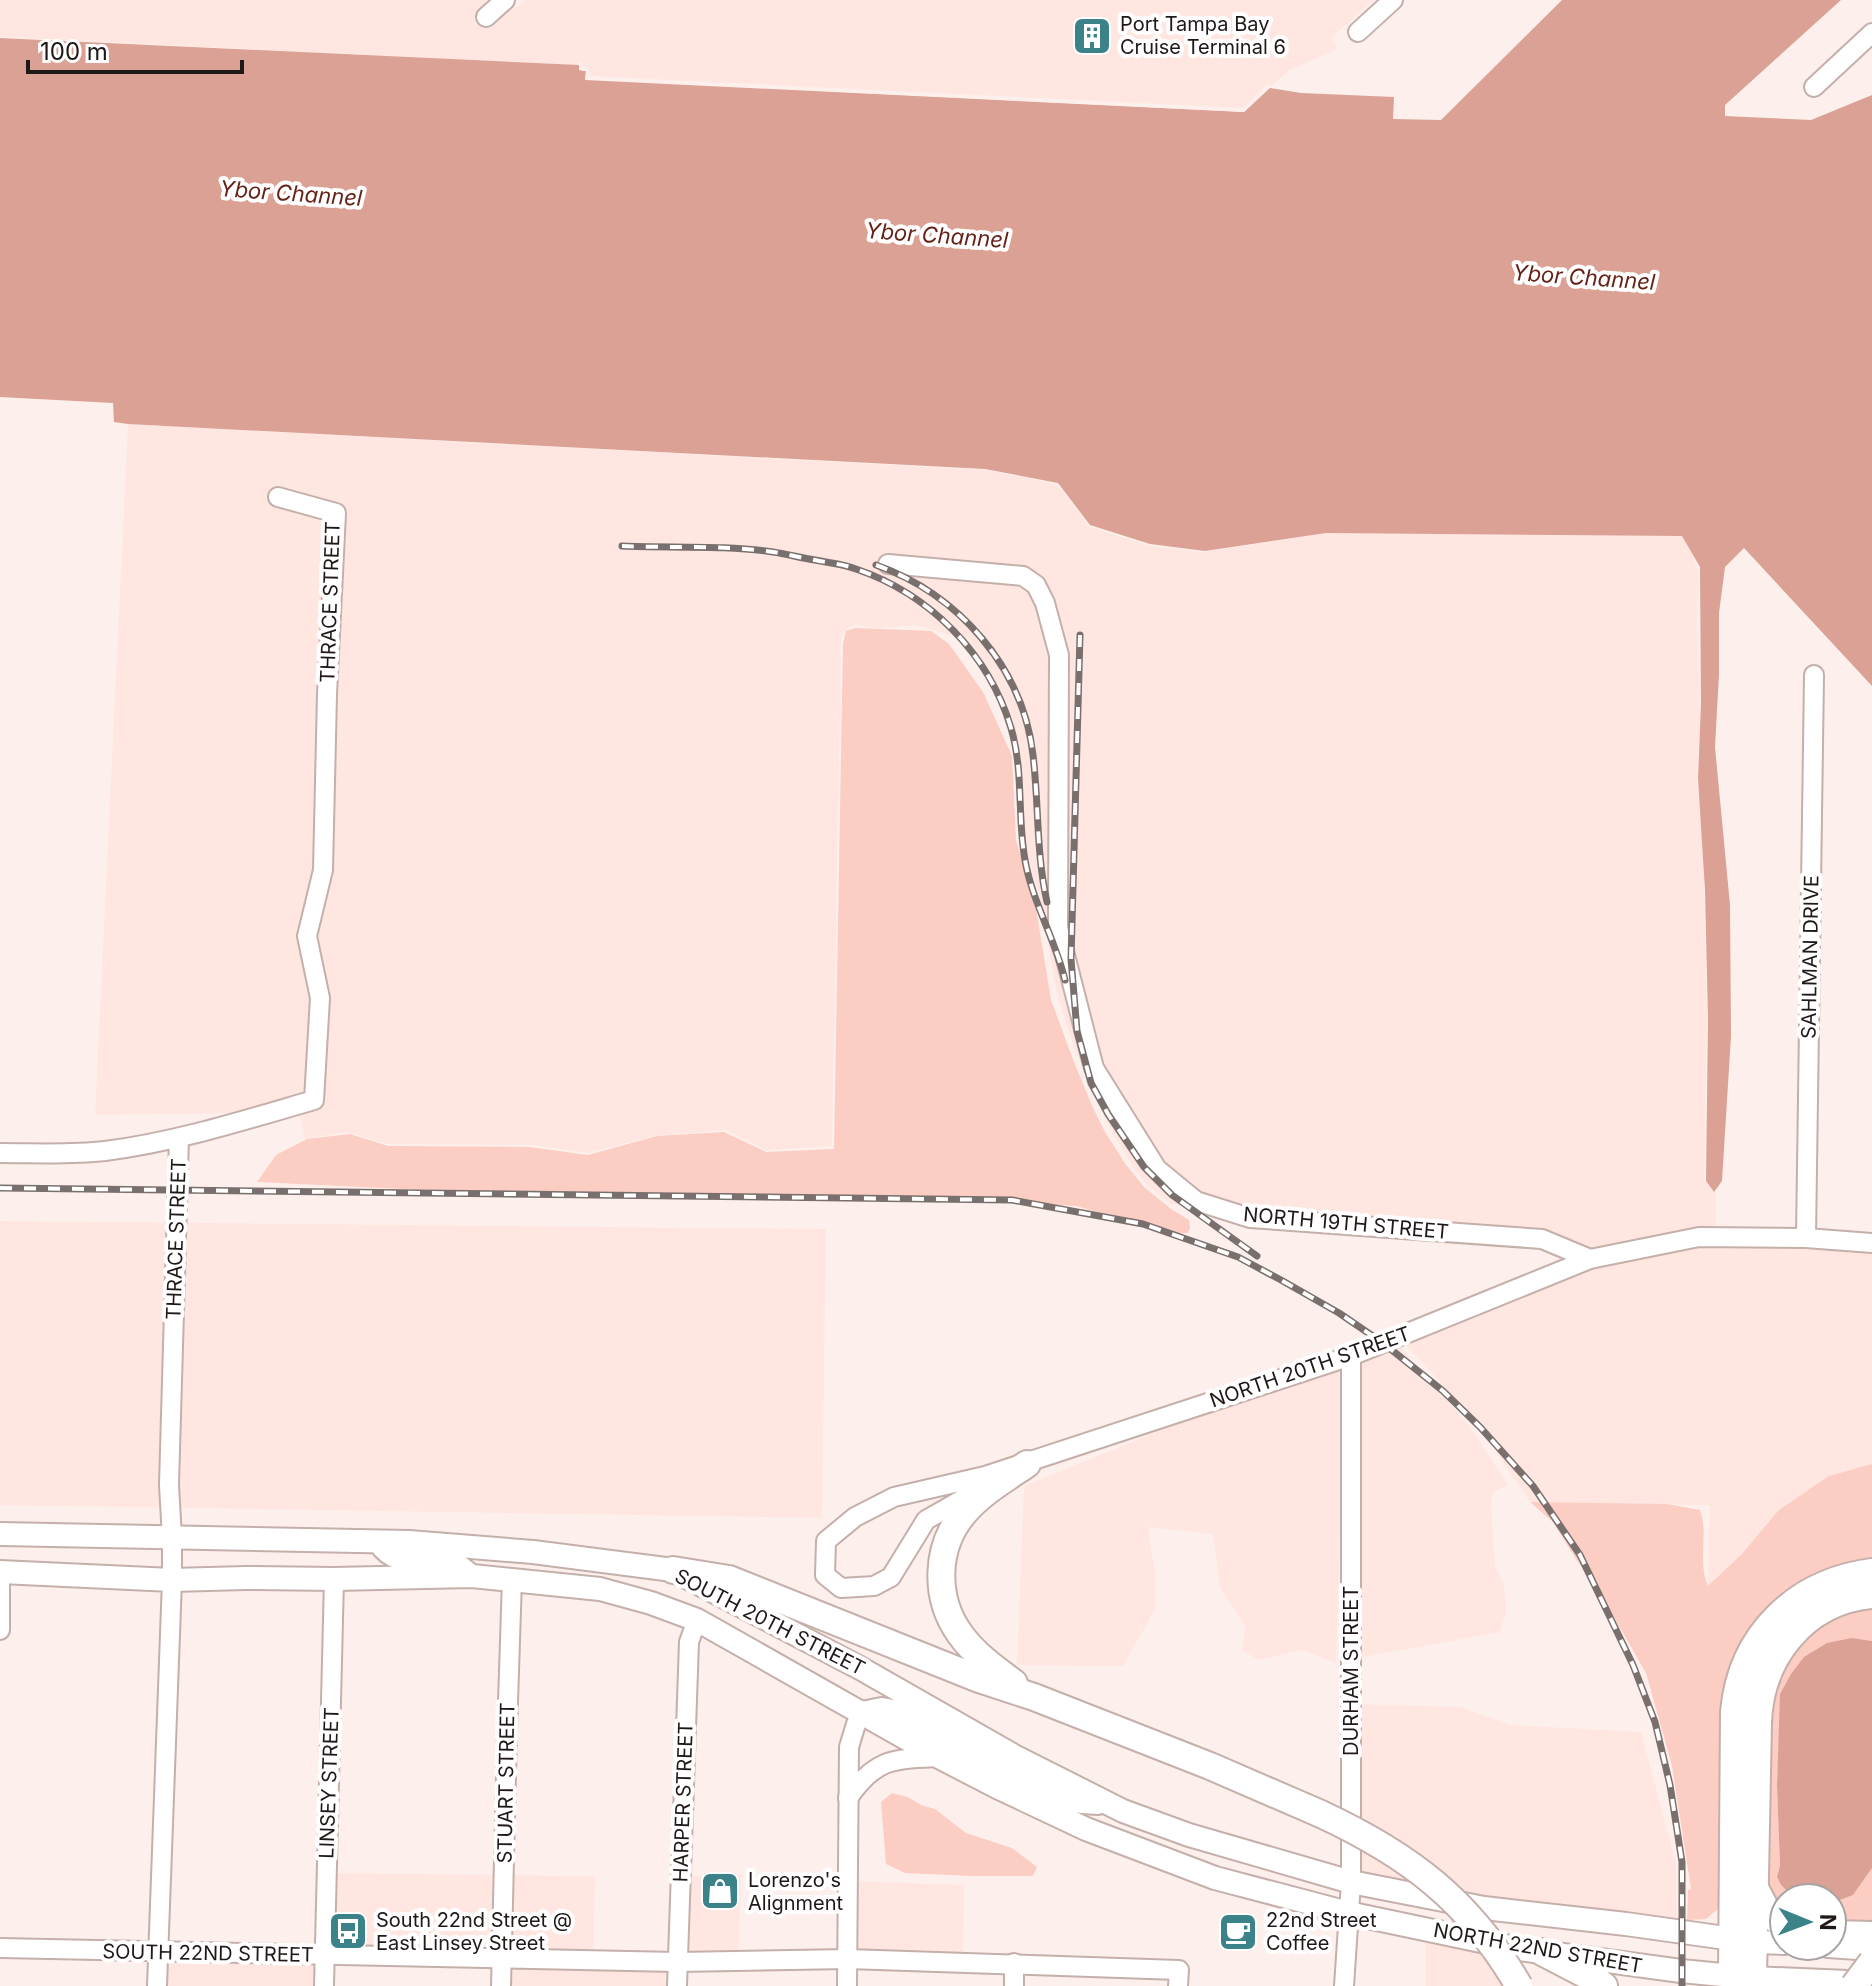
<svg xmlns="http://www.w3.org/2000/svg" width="1872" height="1986" font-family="Inter,sans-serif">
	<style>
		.built { fill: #ffe6e0 }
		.green { fill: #fbcdc3 }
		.water { fill: #daa194 }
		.pier { fill: #fdf0ec }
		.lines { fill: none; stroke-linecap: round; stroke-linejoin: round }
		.minor-casing { stroke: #c5afaa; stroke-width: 22 }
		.major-casing { stroke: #c5afaa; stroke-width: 26 }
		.highway-casing { stroke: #c5afaa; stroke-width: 30 }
		.minor { stroke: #fff; stroke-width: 18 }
		.major { stroke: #fff; stroke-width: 22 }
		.highway { stroke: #fff; stroke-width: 26 }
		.rail-casing { stroke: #796f6d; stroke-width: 7 }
		.rail { stroke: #fff; stroke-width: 4; stroke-dasharray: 12; stroke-linecap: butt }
		.highway-bridge-casing { stroke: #c5afaa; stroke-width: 30; stroke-linecap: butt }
		.highway-bridge { stroke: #fff; stroke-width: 26 }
		.labels { text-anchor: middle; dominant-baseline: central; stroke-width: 8; stroke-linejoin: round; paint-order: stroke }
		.poi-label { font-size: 20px; fill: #201817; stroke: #fff; text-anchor: start }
		.street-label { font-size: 20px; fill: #201817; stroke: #fff }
		.water-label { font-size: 22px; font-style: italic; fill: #662216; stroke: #fff }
	</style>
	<rect width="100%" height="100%" fill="#fdf0ec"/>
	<g class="built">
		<polygon points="0,0 494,0 488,6 518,7 526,0 1374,0 1332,37 1337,49 1288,71 1244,112 585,80 579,70 579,65 0,37"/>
		<polygon points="128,424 986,470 1055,484 1062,490 1090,527 1150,546 1204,552 1326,533 1682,536 1691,550 1698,572 1697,624 1700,706 1697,784 1703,850 1707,1015 1704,1180 1716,1193 1716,1235 1593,1255 1542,1236 1252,1214 1171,1204 1147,1185 1133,1167 1105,1119 1076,1053 1057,995 1040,898 1020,834 1016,756 999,703 964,639 916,625 876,628 856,625 849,627 841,636 832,1146 766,1150 726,1130 654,1136 589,1153 533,1145 388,1144 347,1132 305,1139 296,1099 231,1113 95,1115"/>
		<polygon points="0,1221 826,1229 822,1518 0,1505"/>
		<polygon points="1699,1241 1872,1247 1872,1464 1829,1476 1708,1587 1710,1505 1530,1502 1486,1437 1444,1386 1399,1338 1590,1263"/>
		<polygon points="1393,1339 1469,1426 1508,1485 1493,1492 1491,1503 1495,1565 1504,1585 1506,1612 1500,1632 1347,1660 1355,1357"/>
		<polygon points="1345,1360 1336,1663 1302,1650 1258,1660 1242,1650 1245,1625 1220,1588 1213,1534 1148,1527 1155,1574 1155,1609 1123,1666 1017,1665 1024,1486 1245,1396"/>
		<polygon points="1349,1704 1460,1707 1511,1725 1641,1732 1676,1864 1677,1933 1346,1876"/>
		<polygon points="327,1873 595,1876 593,1956 327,1955 325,1986 159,1986 158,1949 326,1954"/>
		<polygon points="741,1875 738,1962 678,1961 677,1986 505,1986 505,1958 678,1959 680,1876"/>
		<polygon points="847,1881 964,1885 963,1963 847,1961"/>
		<polygon points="1426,1941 1508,1955 1508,1986 1426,1986"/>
	</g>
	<g class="green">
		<polygon points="855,628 931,631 949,644 983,692 1012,756 1016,840 1035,902 1051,1000 1074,1062 1093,1108 1105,1132 1126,1165 1144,1187 1171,1209 1189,1220 1190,1228 1188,1233 1175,1233 1149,1227 1076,1206 911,1196 839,1198 404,1189 257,1182 276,1155 307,1139 350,1134 388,1146 529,1147 588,1155 657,1136 724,1132 766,1152 834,1149 843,644 846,631"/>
		<path d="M 1872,1464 L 1872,1561 C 1848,1566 1822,1570 1800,1582 C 1759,1605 1733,1649 1724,1694 L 1725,1903 L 1706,1919 L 1687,1920 L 1688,1890 L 1691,1889 L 1672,1766 L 1646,1673 L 1597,1588 L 1576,1559 L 1553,1522 L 1530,1502 L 1667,1504 L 1700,1510 C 1709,1535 1697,1562 1708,1586 L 1742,1554 L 1779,1510 L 1829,1476 Z"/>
		<polygon points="1872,1602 1872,1641 1852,1638 1781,1694 1777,1786 1780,1866 1777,1877 1781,1885 1794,1898 1784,1898 1784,1916 1772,1903 1767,1878 1765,1704 1805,1630"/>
		<polygon points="892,1793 908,1797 921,1805 935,1809 966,1833 1012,1848 1037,1867 1033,1876 972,1876 905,1873 886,1864 881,1802"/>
		<polygon points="1872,1868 1872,1926 1832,1924 1832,1903 1853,1895"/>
	</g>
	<g class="water">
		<polygon points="1562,0 1841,0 1725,105 1725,116 1811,120 1872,95 1872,686 1744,548 1725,567 1719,613 1719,674 1715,747 1730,905 1731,1036 1722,1181 1714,1192 1706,1181 1708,1019 1705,890 1698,779 1701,703 1700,567 1682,536 1326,533 1205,551 1150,544 1090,525 1058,483 985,469 128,424 114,422 113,403 0,397 0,38 579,65 579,70 586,71 585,79 1244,112 1270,88 1301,93 1394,97 1393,119 1441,120"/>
		<polygon points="1852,1638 1872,1641 1872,1868 1853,1895 1832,1903 1832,1898 1794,1898 1781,1885 1777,1877 1780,1866 1777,1786 1780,1694 1791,1674 1804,1657 1827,1643"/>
	</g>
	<polygon class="pier" points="579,61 583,63 583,67 589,69 589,76 1243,108 1267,85 1273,84 1244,112 585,80 586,71 579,70"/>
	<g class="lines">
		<defs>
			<g id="minor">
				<polyline points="486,17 505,0"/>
				<polyline points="1358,32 1393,0"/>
				<polyline points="1814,87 1872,33"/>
				<polyline points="888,564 1023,576 1036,585 1045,603 1059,655 1058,928 1094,1068 1157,1169 1196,1201 1250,1218 1542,1239 1590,1259"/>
				<path d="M 0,1153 C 35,1153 70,1155 105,1151 C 176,1142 245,1120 314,1100 L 320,998 L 307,936 L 323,870 L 327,694 L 336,513 L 278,497"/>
				<polyline points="1806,1238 1814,675"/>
				<polyline points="975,1492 926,1520 891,1577 874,1586 841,1588 825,1575 826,1541 855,1517 894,1497 985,1476 1351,1356 1590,1259 1699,1237 1806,1238 1872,1243"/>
				<polyline points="0,1630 0,1572"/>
				<path d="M 848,1798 C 876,1758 893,1759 939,1757"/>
				<polyline points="0,1948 677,1962 848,1959 1179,1970 1178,1986"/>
				<polyline points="157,1986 172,1580 172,1538 169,1485 179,1138"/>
				<polyline points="324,1986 334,1579"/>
				<polyline points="501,1986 507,1733 512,1579"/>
				<polyline points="677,1986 689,1642 697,1620"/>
				<polyline points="847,1986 849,1747 856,1724 862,1713"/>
				<polyline points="1014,1986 1014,1963"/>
				<polyline points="1344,1986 1351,1882 1351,1356"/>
			</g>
			<g id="major">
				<polyline points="0,1534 409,1542 533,1552 673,1570 860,1668 1014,1756 1123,1811 1189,1835 1351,1882 1484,1908 1626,1924 1754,1942 1784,1943"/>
				<path d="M 379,1542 C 397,1569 422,1556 449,1562 C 457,1563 464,1571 470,1575"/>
				<polyline points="0,1572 172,1580 246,1578 334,1579 472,1576 600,1589 651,1603 697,1620 939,1757 997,1787 1086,1829 1215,1878 1348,1913 1519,1949 1681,1971 1753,1978 1871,1983"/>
				<polyline points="862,1713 882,1709 898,1712 1007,1771 1068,1801 1098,1803"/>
				<polyline points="1828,1946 1872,1949"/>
			</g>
			<g id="highway">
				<polyline points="673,1570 729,1579 979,1679 1034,1697 1210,1766 1321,1814"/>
				<path d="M 1014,1683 C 995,1669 974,1654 960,1634 C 934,1598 935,1547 964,1513 C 981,1493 1005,1479 1027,1464"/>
				<polyline points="1756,1890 1768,1913 1784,1926"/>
				<polyline points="1832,1934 1872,1935"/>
				<polyline points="1542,1952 1596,1980 1604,1986"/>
				<path d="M 1732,1976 L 1734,1712 C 1741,1635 1796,1582 1872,1572"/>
				<path d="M 1753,1978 L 1758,1723 C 1760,1658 1804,1601 1872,1595"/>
			</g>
		</defs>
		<use href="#minor" class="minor-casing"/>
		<use href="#major" class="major-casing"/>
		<use href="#highway" class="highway-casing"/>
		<use href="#minor" class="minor"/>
		<use href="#major" class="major"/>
		<use href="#highway" class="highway"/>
		<defs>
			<g id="rail">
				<path d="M 622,546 C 670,548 726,545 773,552 C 787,554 801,558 815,560 C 829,563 843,564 856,569 C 930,594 989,654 1011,728 C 1024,772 1017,816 1025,860 C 1032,901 1055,939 1065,980"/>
				<path d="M 876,565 C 958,594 1023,667 1033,755 C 1039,805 1036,853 1047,902"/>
				<polyline points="1080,635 1071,959 1077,1031 1091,1083 1108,1114 1144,1167 1172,1195 1257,1256"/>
				<polyline points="0,1188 1012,1200 1143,1224 1238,1257 1281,1280 1339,1313 1383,1343 1443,1391 1480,1427 1533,1486 1580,1555 1633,1665 1655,1722 1670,1785 1682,1862 1682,1986"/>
			</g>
		</defs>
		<use href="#rail" class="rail-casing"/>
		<use href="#rail" class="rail"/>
		<defs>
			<g id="highway-bridge">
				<path d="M 1321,1814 C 1409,1855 1470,1901 1519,1986"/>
				<polyline points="1854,1986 1872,1962"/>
			</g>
		</defs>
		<use href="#highway-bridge" class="highway-bridge-casing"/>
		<use href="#highway-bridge" class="highway-bridge"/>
	</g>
	<defs>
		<symbol id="building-square" viewBox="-11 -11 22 22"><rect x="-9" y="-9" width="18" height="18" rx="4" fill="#3b8388" stroke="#fff"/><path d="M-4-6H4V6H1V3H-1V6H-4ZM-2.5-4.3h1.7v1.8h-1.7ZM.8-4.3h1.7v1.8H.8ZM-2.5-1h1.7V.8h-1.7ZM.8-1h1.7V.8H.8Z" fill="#fff"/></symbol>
		<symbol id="shop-square" viewBox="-11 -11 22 22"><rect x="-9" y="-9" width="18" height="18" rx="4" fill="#3b8388" stroke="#fff"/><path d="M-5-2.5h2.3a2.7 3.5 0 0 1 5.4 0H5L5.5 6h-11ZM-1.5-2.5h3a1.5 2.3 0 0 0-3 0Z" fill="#fff"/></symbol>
		<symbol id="bus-square" viewBox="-11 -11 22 22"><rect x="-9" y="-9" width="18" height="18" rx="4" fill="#3b8388" stroke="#fff"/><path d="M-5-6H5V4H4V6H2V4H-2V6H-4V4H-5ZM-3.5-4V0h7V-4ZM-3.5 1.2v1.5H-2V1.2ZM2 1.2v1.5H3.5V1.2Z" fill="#fff"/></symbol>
		<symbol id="cafe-square" viewBox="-11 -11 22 22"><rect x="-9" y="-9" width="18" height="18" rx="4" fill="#3b8388" stroke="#fff"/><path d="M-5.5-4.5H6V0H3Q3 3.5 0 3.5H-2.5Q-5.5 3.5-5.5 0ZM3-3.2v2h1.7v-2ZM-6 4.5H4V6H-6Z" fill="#fff"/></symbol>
	</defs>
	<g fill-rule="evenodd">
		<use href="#building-square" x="1070" y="14" width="44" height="44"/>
		<use href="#shop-square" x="698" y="1869" width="44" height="44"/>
		<use href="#bus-square" x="326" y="1909" width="44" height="44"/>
		<use href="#cafe-square" x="1216" y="1910" width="44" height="44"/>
	</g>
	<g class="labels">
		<g class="poi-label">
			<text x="1120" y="24">Port Tampa Bay<tspan x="1120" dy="23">Cruise Terminal 6</tspan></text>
			<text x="748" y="1880">Lorenzo's<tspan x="748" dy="23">Alignment</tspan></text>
			<text x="376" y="1920">South 22nd Street @<tspan x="376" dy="23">East Linsey Street</tspan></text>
			<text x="1266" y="1920">22nd Street<tspan x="1266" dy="23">Coffee</tspan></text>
		</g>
		<g class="street-label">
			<text transform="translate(330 602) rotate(-88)">THRACE STREET</text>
			<text transform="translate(1810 957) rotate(-89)">SAHLMAN DRIVE</text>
			<text transform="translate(1346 1223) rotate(5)">NORTH 19TH STREET</text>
			<text transform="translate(176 1239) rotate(-88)">THRACE STREET</text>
			<text transform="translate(1310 1367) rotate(-19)">NORTH 20TH STREET</text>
			<text transform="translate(770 1622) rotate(27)">SOUTH 20TH STREET</text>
			<text transform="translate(1351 1671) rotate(-90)">DURHAM STREET</text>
			<text transform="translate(329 1783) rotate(-88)">LINSEY STREET</text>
			<text transform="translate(506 1783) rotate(-89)">STUART STREET</text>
			<text transform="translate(683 1802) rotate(-88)">HARPER STREET</text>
			<text transform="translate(1538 1948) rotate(10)">NORTH 22ND STREET</text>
			<text transform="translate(208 1953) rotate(1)">SOUTH 22ND STREET</text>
		</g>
		<g class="water-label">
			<text transform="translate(291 193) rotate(4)">Ybor Channel</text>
			<text transform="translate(937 235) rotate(4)">Ybor Channel</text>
			<text transform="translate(1584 277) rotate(4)">Ybor Channel</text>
		</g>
	</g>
	<g transform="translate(1808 1922) rotate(91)"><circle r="38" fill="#ffffff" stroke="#a6a3a2" stroke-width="2"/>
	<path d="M0-6L14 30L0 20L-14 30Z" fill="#3b8388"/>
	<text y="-12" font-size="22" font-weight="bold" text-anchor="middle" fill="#201817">N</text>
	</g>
	<path d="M28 60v12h214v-12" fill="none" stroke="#201817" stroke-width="4"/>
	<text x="40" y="60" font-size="24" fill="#201817" stroke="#ffffff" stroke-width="6" paint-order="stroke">100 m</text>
</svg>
